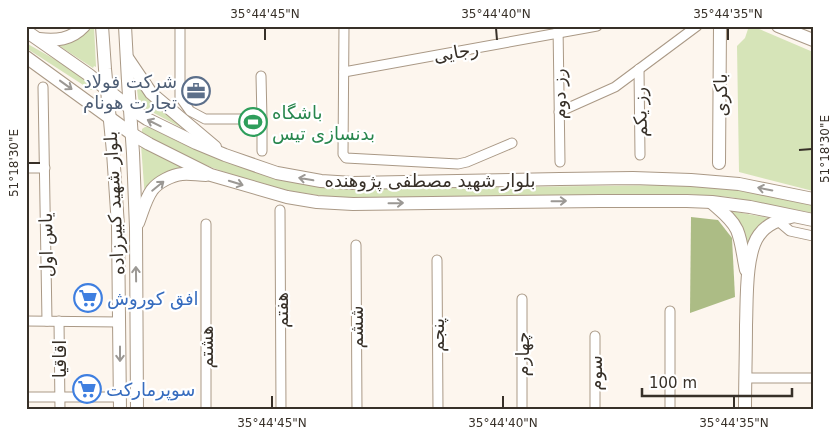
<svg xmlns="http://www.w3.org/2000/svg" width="839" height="436" font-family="'DejaVu Sans','Noto Sans Arabic',sans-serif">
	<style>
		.green { fill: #d6e4b8 }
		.forest { fill: #acbc85 }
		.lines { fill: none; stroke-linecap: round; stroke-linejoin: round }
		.street-casing { stroke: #aa9986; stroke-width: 11 }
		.secondary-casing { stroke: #aa9986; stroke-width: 14 }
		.street { stroke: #fff; stroke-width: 9 }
		.secondary { stroke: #fff; stroke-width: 12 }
		.oneway { stroke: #9b9894 }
		.ticks { fill: none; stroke: #373028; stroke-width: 2 }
		.labels { text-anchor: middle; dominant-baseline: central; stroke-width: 4.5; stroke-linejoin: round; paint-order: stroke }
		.street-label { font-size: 18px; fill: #373028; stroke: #fff }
		.service-label { font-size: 18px; fill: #4e5e75; stroke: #fff; text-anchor: end }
		.leisure-label { font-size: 18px; fill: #27864d; stroke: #fff; text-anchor: start }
		.shop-label { font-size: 18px; fill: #366cbe; stroke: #fff; text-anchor: start }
		.neatline { fill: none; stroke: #373028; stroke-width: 2 }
		.ticks-label { font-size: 12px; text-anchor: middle; fill: #373028 }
	</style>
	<rect width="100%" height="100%" fill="#fdf6ee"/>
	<g class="green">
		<polygon points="91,26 94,26 96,66 96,67 94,66 93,68 58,45 88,30"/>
		<polygon points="749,26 752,26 813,52 813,191 739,172 737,46 745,38"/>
		<polygon points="26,43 70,68 93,86 93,90 91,90 26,48"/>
		<polygon points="135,74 206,141 139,105"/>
		<path d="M 145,127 L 148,127 L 183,144 L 206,146 L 280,179 L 302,184 L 330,188 L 417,188 L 669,185 L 730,188 L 813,203 L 813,213 L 730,197 L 680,194 L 344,198 C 333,197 321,196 310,194 C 292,192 275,187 258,182 C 217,171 177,156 142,132 L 142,129 Z"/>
		<polygon points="141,145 186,167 185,171 145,199"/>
		<polygon points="725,210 775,219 749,248"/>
	</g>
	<polygon class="forest" points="691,217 718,220 732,238 735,297 690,313"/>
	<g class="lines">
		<defs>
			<g id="street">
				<polyline points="180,26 180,97 190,111 205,119 262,119 261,76"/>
				<polyline points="344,26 343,154 346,158 458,164 467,162 512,143"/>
				<polyline points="558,26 560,162"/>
				<polyline points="639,69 640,155"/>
				<polyline points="344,72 597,26"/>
				<polyline points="43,87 47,321"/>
				<polyline points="559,112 615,87 697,26"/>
				<polyline points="262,151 262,119"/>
				<polyline points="26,168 45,168"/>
				<polyline points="280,210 281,410"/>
				<polyline points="777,220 790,231 813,236"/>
				<polyline points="206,224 206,410"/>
				<polyline points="356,245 357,410"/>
				<polyline points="437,260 438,410"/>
				<polyline points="670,311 670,410"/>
				<polyline points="26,321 119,322"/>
				<polyline points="59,321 60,410"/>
				<polyline points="595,336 595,410"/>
				<polyline points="745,378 813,378"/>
				<polyline points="26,397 120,397"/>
				<polyline points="522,410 522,299"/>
			</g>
			<g id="secondary">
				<polyline points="102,26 105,69 113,152 118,226 120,410"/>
				<polyline points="125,26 128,81 133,153 136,228 137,410"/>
				<polyline points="778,26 813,40"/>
				<polyline points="26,31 89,75 130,108 147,119 196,143 225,155 277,173 321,181 353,183 560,179 633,178 691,180 739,184 813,199"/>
				<path d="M 39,39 C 56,41 71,40 84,26"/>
				<polyline points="26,57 132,134 149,144 211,175 287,197 317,202 353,204 600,201 687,201 712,202 750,207 813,220"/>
				<polyline points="128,59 151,93 215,147"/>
				<polyline points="719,163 720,26"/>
				<path d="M 712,203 C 721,211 732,219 737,230 C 742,242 743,257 746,270"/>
				<path d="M 138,223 C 142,213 145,200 152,190 C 158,182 172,175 182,174 C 190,173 198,175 206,175"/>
				<path d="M 745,410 C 745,382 746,353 746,325 C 747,302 745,254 759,235 C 767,224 778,220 791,217"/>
			</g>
		</defs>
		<use href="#street" class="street-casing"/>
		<use href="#secondary" class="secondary-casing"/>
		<use href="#street" class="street"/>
		<use href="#secondary" class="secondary"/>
	</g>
	<defs><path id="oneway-shaft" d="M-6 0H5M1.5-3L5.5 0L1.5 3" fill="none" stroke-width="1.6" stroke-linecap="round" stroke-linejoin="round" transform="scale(1.25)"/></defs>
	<g class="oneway">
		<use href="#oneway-shaft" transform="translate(66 85) rotate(36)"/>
		<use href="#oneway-shaft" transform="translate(154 123) rotate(-154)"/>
		<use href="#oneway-shaft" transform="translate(306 179) rotate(-170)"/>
		<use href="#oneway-shaft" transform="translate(236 183) rotate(17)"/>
		<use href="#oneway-shaft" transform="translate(158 186) rotate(-39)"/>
		<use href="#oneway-shaft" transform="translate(765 189) rotate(-169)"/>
		<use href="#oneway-shaft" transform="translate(559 201) rotate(-1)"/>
		<use href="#oneway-shaft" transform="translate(396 203) rotate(-1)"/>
		<use href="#oneway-shaft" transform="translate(136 274) rotate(-91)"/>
		<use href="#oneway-shaft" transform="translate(120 354) rotate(90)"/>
	</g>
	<path class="ticks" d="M 265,28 L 265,40M 496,28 L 497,40M 728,28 L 728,40M 799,150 L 812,149M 28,163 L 40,163M 272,396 L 272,408M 503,396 L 503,408M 734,396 L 734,408"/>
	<defs>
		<symbol id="office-ring" viewBox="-11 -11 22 22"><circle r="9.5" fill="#fff" stroke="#5c6f8a" stroke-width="1.5"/><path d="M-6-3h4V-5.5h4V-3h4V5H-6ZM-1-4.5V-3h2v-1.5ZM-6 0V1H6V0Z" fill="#5c6f8a"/></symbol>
		<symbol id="stadium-ring" viewBox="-11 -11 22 22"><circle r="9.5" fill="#fff" stroke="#2e9e5b" stroke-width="1.5"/><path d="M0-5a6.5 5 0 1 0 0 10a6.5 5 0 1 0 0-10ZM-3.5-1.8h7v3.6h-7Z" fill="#2e9e5b"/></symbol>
		<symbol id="supermarket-ring" viewBox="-11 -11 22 22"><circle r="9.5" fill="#fff" stroke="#3f7fe0" stroke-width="1.5"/><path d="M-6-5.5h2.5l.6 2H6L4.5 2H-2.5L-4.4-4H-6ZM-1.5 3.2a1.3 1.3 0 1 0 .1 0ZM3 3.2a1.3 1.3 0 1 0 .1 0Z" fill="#3f7fe0"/></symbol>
	</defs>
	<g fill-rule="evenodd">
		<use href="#office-ring" x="180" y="75" width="32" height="32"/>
		<use href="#stadium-ring" x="237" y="106" width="32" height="32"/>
		<use href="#supermarket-ring" x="72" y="282" width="32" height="32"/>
		<use href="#supermarket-ring" x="71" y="373" width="32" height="32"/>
	</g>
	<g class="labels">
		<g class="street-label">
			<text transform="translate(456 52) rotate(-10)">رجایی</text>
			<text transform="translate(559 94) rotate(-91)">رز دوم</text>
			<text transform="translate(720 95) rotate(-90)">باکری</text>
			<text transform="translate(640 112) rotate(-91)">رز یکم</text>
			<text x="430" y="180">بلوار شهید مصطفی پژوهنده</text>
			<text transform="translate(114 203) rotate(-93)">بلوار شهید کبیرزاده</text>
			<text transform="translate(46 245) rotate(-91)">یاس اول</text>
			<text transform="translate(281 310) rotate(-90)">هفتم</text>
			<text transform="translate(356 327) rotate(-90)">ششم</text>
			<text transform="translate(437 335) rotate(-90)">پنجم</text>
			<text transform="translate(206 347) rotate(-90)">هشتم</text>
			<text transform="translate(522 354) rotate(-90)">چهارم</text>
			<text transform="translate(59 359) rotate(-90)">اقاقیا</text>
			<text transform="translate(595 373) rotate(-90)">سوم</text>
		</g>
		<g class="service-label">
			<text x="177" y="81">شرکت فولاد<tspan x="177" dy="21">تجارت هونام</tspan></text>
		</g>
		<g class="leisure-label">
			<text x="272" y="112">باشگاه<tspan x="272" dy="21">بدنسازی تیس</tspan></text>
		</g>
		<g class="shop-label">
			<text x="107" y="298">افق کوروش</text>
			<text x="106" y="389">سوپرمارکت</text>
		</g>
	</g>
	<rect width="839" height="436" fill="none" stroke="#ffffff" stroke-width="55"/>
	<path d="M642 388v8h150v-8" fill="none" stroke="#373028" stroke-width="2.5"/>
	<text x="649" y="388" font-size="15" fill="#373028" stroke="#ffffff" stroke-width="4" paint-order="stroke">100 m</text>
	<rect x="28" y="28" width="784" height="380" class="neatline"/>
	<g class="ticks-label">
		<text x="265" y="18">35°44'45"N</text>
		<text x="496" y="18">35°44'40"N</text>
		<text x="728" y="18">35°44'35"N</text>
		<text transform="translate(825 149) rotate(-90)" y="4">51°18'30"E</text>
		<text transform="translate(14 163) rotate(-90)" y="4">51°18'30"E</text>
		<text x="272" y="427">35°44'45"N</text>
		<text x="503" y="427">35°44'40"N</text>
		<text x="734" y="427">35°44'35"N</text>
	</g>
</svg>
